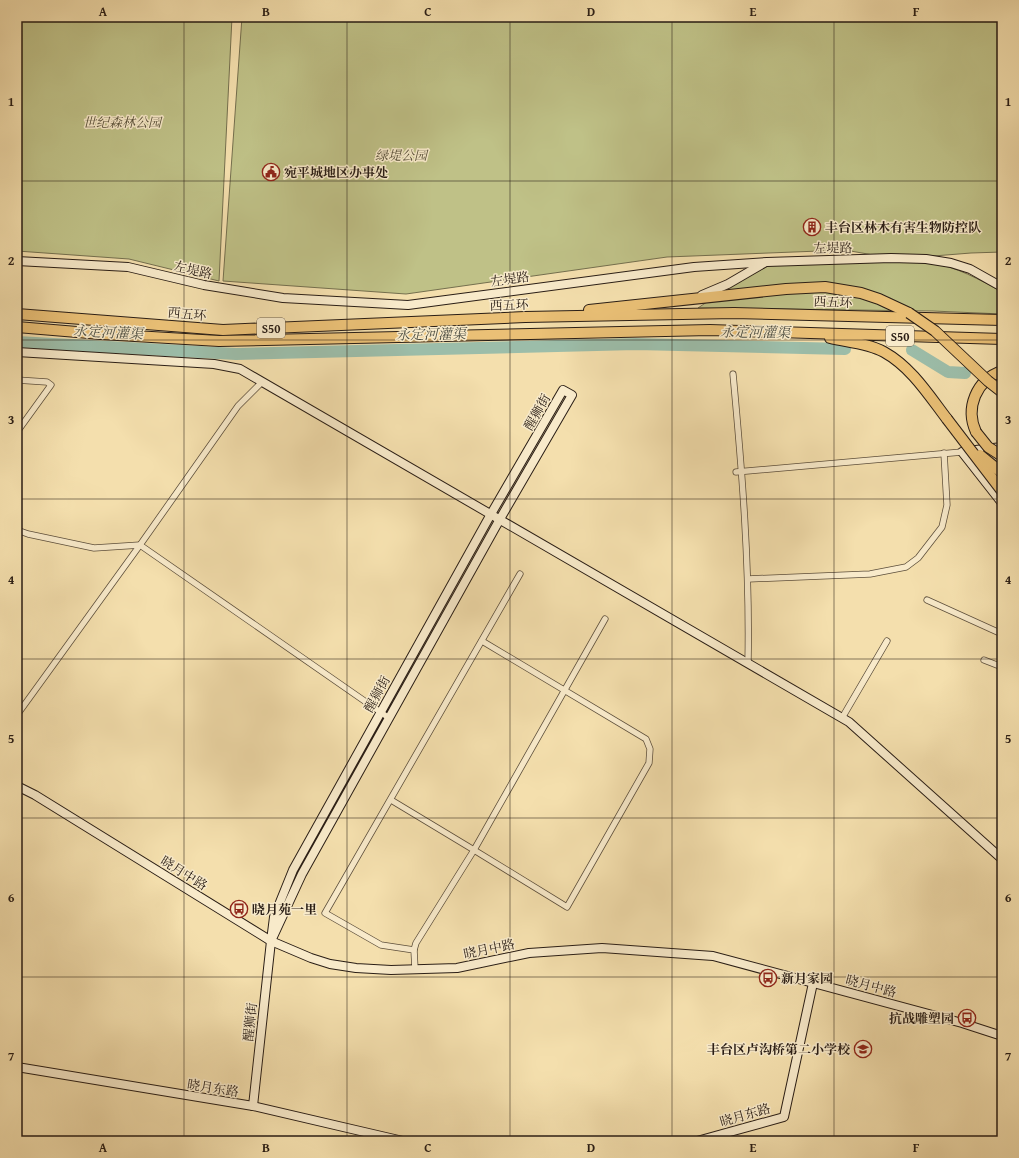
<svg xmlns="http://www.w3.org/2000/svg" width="1019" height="1158" font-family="'Gentium Book Plus','Noto Serif SC',serif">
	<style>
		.green { fill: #bfc187; stroke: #746f4e }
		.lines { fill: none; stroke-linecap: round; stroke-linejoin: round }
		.river { stroke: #9cbda9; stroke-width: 12 }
		.street-casing { stroke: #5c4e3b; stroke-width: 7 }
		.secondary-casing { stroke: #291d15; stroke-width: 10 }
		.highway-casing { stroke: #291d15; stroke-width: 12 }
		.street { stroke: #f8eaca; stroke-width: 5.5 }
		.secondary { stroke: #f8eaca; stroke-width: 8 }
		.highway { stroke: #eac076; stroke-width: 10 }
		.highway-bridge-casing { stroke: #291d15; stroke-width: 12; stroke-linecap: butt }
		.highway-bridge { stroke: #eac076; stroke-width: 10 }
		.grid { fill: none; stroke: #291d15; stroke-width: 1; stroke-opacity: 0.55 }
		.labels { text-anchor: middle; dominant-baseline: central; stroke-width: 3; stroke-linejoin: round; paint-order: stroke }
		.shield { fill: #f8eaca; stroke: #675a4b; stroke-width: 1 }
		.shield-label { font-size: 12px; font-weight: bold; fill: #291d15 }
		.park-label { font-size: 13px; font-style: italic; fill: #564e37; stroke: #f8eaca }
		.poi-label { font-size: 13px; font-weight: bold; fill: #291d15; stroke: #f8eaca; text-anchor: start }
		.street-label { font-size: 13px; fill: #291d15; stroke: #f8eaca }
		.water-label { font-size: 14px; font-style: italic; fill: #4c4d41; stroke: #f8eaca }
		.neatline { fill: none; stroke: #291d15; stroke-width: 1.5 }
		.grid-label { font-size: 13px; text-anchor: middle; font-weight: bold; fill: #291d15 }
	</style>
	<rect width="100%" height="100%" fill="#f4dfad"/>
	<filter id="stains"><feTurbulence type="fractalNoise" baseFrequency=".005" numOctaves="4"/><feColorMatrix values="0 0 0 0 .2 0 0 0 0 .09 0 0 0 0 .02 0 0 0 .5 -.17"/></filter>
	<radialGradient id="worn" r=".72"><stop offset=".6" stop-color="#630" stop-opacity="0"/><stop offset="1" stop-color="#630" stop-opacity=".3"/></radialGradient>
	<g class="green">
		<polygon points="17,17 232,17 219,281 129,259 17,251"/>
		<polygon points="242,17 1002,17 1002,252 971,253 896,259 845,250 667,257 406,294 223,281"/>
		<path d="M 886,261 C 900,261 915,261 930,263 C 956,266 980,280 1002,292 L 1002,314 L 933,311 L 698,308 L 729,287 L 770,265 Z"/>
	</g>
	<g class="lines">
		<g class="river">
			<polyline points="17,342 236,354 636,344 845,349"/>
			<polyline points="912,350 948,372 965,373"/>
		</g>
		<defs>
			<g id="street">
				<path d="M 733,374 C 742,470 750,567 748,663"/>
				<polyline points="17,380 47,382 51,385 17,432"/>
				<polyline points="736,472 962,452"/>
				<polyline points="17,530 28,534 94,548 140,545 389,718"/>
				<polyline points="748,579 870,574 906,567 918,558 942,527 947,505 944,453"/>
				<polyline points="927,600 1002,634"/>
				<polyline points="482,641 646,739 650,749 649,763 567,907 474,850 605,619"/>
				<polyline points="984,660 1002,667"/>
				<polyline points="17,715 140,545 238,406 262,382"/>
				<polyline points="842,718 887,641"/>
				<polyline points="391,800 474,850 416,943 414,950"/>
				<polyline points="415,969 414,950 381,945 325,913 520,574"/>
			</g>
			<g id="secondary">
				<polyline points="17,261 128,267 204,285 283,298 408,305 694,267 767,262 891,258 926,259 951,263 970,269 1002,287"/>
				<polyline points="702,295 728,284 764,263"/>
				<polyline points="17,352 214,364 240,369 849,722 1002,859"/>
				<polyline points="967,451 1002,447"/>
				<polyline points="962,452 1002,503"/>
				<polyline points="17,786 35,795 271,941 311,958 330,964 356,968 391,970 457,968 529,953 602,948 713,956 962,1023 1002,1036"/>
				<polyline points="17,1067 253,1106 403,1141"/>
				<polyline points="253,1106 271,941 274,917 293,870 491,514 563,390 572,395 500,519 302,874 271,941"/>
				<polyline points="697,1141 784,1117 813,983"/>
			</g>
			<g id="highway">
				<polyline points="589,310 786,289 825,287 861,293 879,299 909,313"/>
				<polyline points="17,314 223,330 525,317 734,313 1002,320"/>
				<polyline points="17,327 101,334 219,341 710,330 1002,339"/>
				<path d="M 830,338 C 847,342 868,343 884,352 C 911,367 928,394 947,419"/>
				<path d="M 976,432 C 965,408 976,380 1002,371"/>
			</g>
		</defs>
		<use href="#street" class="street-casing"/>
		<use href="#secondary" class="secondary-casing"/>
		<use href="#highway" class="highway-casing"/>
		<use href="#street" class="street"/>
		<use href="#secondary" class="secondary"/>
		<use href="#highway" class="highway"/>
		<defs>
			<g id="highway-bridge">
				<polyline points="909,313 935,331 988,381 1002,392"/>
				<polyline points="947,419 1002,491"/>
				<polyline points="976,432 988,447 1002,456"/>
				<polyline points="980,455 1002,473"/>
			</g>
		</defs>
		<use href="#highway-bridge" class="highway-bridge-casing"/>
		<use href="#highway-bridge" class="highway-bridge"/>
	</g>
	<path class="grid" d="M 184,17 L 184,1141M 347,17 L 347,1141M 510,17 L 510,1141M 672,17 L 672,1141M 834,17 L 834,1141M 17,181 L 1002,181M 17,340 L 1002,340M 17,499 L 1002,499M 17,659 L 1002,659M 17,818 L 1002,818M 17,977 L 1002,977"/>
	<defs>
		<symbol id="civic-ring" viewBox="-11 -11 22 22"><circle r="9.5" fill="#f8eaca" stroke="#8f2418" stroke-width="1.5"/><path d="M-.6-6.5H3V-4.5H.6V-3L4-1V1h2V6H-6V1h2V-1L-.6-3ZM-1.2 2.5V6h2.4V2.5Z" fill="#8f2418"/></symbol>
		<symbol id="building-ring" viewBox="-11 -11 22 22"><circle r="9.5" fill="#f8eaca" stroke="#8f2418" stroke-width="1.5"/><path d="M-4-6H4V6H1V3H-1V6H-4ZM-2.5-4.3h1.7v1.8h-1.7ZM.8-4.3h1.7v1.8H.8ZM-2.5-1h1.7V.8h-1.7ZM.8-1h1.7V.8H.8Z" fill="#8f2418"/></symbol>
		<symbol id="bus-ring" viewBox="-11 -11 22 22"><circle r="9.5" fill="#f8eaca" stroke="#8f2418" stroke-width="1.5"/><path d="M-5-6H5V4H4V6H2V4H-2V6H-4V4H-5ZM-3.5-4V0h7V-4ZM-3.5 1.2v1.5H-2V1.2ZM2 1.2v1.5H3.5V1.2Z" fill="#8f2418"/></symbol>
		<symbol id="school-ring" viewBox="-11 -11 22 22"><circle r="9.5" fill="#f8eaca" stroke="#8f2418" stroke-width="1.5"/><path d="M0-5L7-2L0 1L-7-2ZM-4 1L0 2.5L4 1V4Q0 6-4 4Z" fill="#8f2418"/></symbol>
	</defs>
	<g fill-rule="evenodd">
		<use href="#civic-ring" x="261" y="162" width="20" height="20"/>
		<use href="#building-ring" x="802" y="217" width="20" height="20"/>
		<use href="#bus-ring" x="229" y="899" width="20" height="20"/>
		<use href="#bus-ring" x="758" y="968" width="20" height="20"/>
		<use href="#bus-ring" x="957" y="1008" width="20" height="20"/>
		<use href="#school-ring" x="853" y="1039" width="20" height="20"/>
	</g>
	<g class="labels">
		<g class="shield">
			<rect x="257" y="318" width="28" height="20" rx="3"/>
			<rect x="886" y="326" width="28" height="20" rx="3"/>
		</g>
		<g class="shield-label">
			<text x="271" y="328">S50</text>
			<text x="900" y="336">S50</text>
		</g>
		<g class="park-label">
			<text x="122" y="122">世纪森林公园</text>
			<text x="401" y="155">绿堤公园</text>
		</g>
		<g class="poi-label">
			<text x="284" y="172">宛平城地区办事处</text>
			<text x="825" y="227">丰台区林木有害生物防控队</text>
			<text x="252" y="909">晓月苑一里</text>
			<text x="781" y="978">新月家园</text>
			<text x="954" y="1018" text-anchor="end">抗战雕塑园</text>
			<text x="850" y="1049" text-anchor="end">丰台区卢沟桥第二小学校</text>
		</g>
		<g class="street-label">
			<text transform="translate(833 248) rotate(-1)">左堤路</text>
			<text transform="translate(193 270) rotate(13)">左堤路</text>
			<text transform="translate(510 279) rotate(-8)">左堤路</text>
			<text transform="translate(833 302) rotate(2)">西五环</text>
			<text transform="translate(509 305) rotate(-2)">西五环</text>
			<text transform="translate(187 314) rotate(5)">西五环</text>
			<text transform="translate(537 412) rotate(-60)">醒狮街</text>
			<text transform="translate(377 694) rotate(-61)">醒狮街</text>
			<text transform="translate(184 873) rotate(32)">晓月中路</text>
			<text transform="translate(489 949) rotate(-12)">晓月中路</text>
			<text transform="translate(871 986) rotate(15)">晓月中路</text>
			<text transform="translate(250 1022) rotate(-84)">醒狮街</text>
			<text transform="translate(213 1088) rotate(9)">晓月东路</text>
			<text transform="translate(745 1115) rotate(-16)">晓月东路</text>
		</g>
		<g class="water-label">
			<text transform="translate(108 332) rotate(3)">永定河灌渠</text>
			<text transform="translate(755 332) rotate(1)">永定河灌渠</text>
			<text transform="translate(431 334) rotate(-1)">永定河灌渠</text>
		</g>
	</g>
	<rect width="1019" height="1158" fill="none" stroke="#f4dfad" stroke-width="44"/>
	<rect x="22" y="22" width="975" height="1114" class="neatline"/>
	<g class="grid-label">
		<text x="103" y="16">A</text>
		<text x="266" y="16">B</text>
		<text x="428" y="16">C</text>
		<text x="591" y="16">D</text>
		<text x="753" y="16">E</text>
		<text x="916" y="16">F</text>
		<text x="11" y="106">1</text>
		<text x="1008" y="106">1</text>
		<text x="11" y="265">2</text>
		<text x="1008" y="265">2</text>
		<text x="11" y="424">3</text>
		<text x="1008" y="424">3</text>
		<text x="11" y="584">4</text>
		<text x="1008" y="584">4</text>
		<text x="11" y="743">5</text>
		<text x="1008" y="743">5</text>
		<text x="11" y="902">6</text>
		<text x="1008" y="902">6</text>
		<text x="11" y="1061">7</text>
		<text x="1008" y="1061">7</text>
		<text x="103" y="1152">A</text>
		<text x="266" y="1152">B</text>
		<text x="428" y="1152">C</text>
		<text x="591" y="1152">D</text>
		<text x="753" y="1152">E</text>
		<text x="916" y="1152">F</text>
	</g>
	<rect width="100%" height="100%" filter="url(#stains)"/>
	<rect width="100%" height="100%" fill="url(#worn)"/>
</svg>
